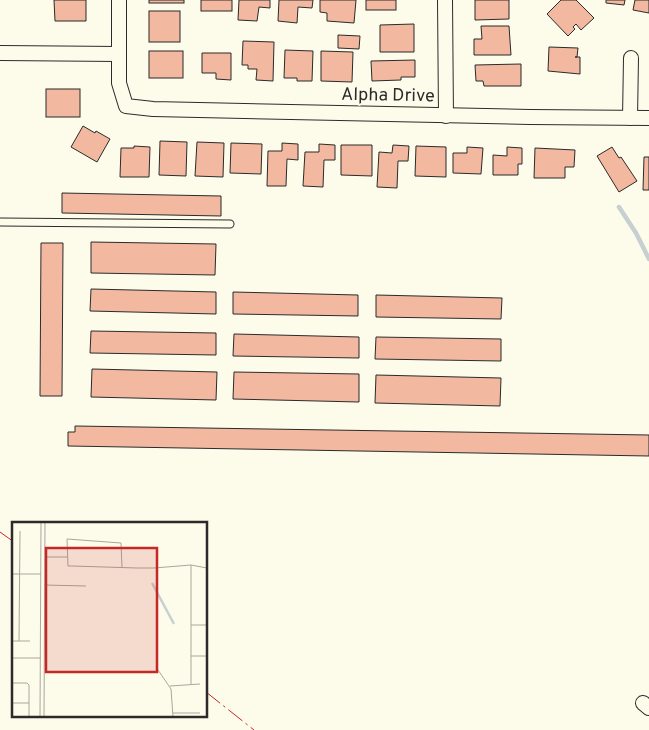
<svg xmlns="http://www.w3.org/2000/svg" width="649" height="730" font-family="Overpass,sans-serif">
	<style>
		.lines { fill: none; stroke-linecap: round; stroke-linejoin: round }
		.stream { stroke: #c7d0d0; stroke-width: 4.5 }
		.building { fill: #f2b8a0; stroke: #2b2b2b }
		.lane-casing { stroke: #2b2b2b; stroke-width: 9 }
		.street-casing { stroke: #2b2b2b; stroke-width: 16 }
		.lane { stroke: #fdfbea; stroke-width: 7 }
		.street { stroke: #fdfbea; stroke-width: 14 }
		.power { stroke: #c62828; stroke-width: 1; stroke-dasharray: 18 4 2.5 4; stroke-linecap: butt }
		.labels { text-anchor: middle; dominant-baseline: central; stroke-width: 4; stroke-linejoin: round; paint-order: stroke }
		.street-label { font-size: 18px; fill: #2b2b2b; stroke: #fdfbea }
		.inset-river { fill: none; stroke: #c7d0d0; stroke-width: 2.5 }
		.inset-road { fill: none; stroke: #a9a89e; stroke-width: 1 }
		.view { fill: #c62828; fill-opacity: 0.15; stroke: #c62828; stroke-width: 2.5 }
		.inset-edge { fill: none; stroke: #2b2b2b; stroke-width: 2.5 }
	</style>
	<rect width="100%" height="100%" fill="#fdfbea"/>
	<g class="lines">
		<polyline class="stream" points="619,207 636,233 649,259"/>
	</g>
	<g class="building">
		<polygon points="54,0 86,0 86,21 55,21"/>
		<rect x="149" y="0" width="35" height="3"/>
		<rect x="201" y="0" width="31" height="11"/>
		<polygon points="239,0 270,0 270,8 259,7 257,21 238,20"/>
		<polygon points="279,0 313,0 312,8 298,7 297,23 278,21"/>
		<polygon points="320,0 356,0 354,23 327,21 327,13 320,12"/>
		<rect x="366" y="0" width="30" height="10"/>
		<polygon points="475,0 509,0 509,19 475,20"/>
		<polygon points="561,0 576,0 594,18 581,30 576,24 573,27 575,29 568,36 547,14"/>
		<polygon points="606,0 625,0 624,5 606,3"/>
		<polygon points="635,0 649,0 649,13 633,10"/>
		<rect x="149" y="11" width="31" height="31"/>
		<polygon points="414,24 414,52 380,52 380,25"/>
		<polygon points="481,26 509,26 511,55 474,55 474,39 482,39"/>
		<polygon points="338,35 360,36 359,49 338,48"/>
		<polygon points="243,41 274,42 273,81 256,80 257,69 248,69 248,65 242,65"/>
		<polygon points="549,47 578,48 577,57 575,57 580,57 580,74 548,71"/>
		<polygon points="285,50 313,51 312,81 297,81 297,78 284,78"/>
		<rect x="149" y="51" width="34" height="27"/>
		<polygon points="321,51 353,52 352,82 321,81"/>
		<polygon points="202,53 231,53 231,80 216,79 216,73 202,73"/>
		<polygon points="415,60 415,77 401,77 401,80 372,81 371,61"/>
		<polygon points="521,64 521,86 484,86 483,81 476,81 475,65"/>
		<rect x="46" y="89" width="34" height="28"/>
		<polygon points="83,126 95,133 96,131 110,139 97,162 71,147"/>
		<polygon points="160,141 187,142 186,176 159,175"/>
		<polygon points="197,142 224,143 223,177 195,176"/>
		<polygon points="231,143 262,144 261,174 230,173"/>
		<polygon points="282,143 298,144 298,160 287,159 286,186 267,186 268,151 282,151"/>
		<polygon points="319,144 335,145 335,160 324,160 323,187 303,186 305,152 319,152"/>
		<polygon points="341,145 372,145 372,176 341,175"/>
		<polygon points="393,145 409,146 408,161 398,161 397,188 377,187 379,152 392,153"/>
		<polygon points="134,146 150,147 149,177 120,177 121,148 134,148"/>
		<polygon points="416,146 446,147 446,177 415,176"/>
		<polygon points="467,147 483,148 481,174 453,173 453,153 467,153"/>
		<polygon points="507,147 522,148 522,164 518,164 518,175 493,175 493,155 507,156"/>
		<polygon points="612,147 619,158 621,157 637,181 619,192 597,156"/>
		<polygon points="535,148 575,150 574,167 565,167 565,178 534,178"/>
		<polygon points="644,157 649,157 649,190 643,190"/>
		<polygon points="62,193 221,196 221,216 62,213"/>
		<polygon points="91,242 216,244 215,275 91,273"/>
		<polygon points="41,243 63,243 62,396 40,396"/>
		<polygon points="91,289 216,292 216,314 90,311"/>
		<polygon points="233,292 358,295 358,316 233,314"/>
		<polygon points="376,295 502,298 501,319 376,317"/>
		<polygon points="91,331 216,333 216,355 90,353"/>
		<polygon points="234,334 359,337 359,358 233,356"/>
		<polygon points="376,337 501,339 501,361 375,359"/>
		<polygon points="92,369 217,372 216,400 91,397"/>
		<polygon points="234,372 359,374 359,402 233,399"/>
		<polygon points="376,375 501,378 500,406 375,403"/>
		<polygon points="75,426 649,435 649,456 68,446 68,432 75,432"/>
	</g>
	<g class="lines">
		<defs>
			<polyline id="lane" points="0,222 230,224"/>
			<g id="street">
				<polyline points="119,0 119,83 126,106 153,109 530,117 649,118"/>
				<polyline points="445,0 446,116"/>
				<polyline points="0,53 119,54"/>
				<polyline points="630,118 631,58"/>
				<polyline points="643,703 649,708"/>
			</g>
		</defs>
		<use href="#lane" class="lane-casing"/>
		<use href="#street" class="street-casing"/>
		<use href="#lane" class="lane"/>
		<use href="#street" class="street"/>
		<g class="power">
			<polyline points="0,532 14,542"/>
			<polyline points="206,692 254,730"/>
		</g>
	</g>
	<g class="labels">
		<g class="street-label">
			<text transform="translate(388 96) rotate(1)">Alpha Drive</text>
		</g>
	</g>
	<g transform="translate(12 522)">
		<rect width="195" height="195" fill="#fdfbea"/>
		<path class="inset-river" d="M 140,61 L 162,102"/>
		<path class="inset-road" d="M 33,35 L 55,35M 179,43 L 179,162M 110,45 L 109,21 L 55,17 L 56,44 L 60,44 L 125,46 L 142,46 L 179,43 L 195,46M 0,52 L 29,52M 32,63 L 74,64M 179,103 L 195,103M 0,119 L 18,119M 7,119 L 8,9M 179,134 L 195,134M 0,136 L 29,136M 144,145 L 159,167 L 161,195M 0,161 L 15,161 L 17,163 L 17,195M 158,164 L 188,162M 0,181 L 17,181M 161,191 L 188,191M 28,195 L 29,0M 32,195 L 33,0"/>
		<path class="view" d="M 34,26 L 145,26 L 145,150 L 34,150 Z"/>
		<rect width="195" height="195" class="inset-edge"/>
	</g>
</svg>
